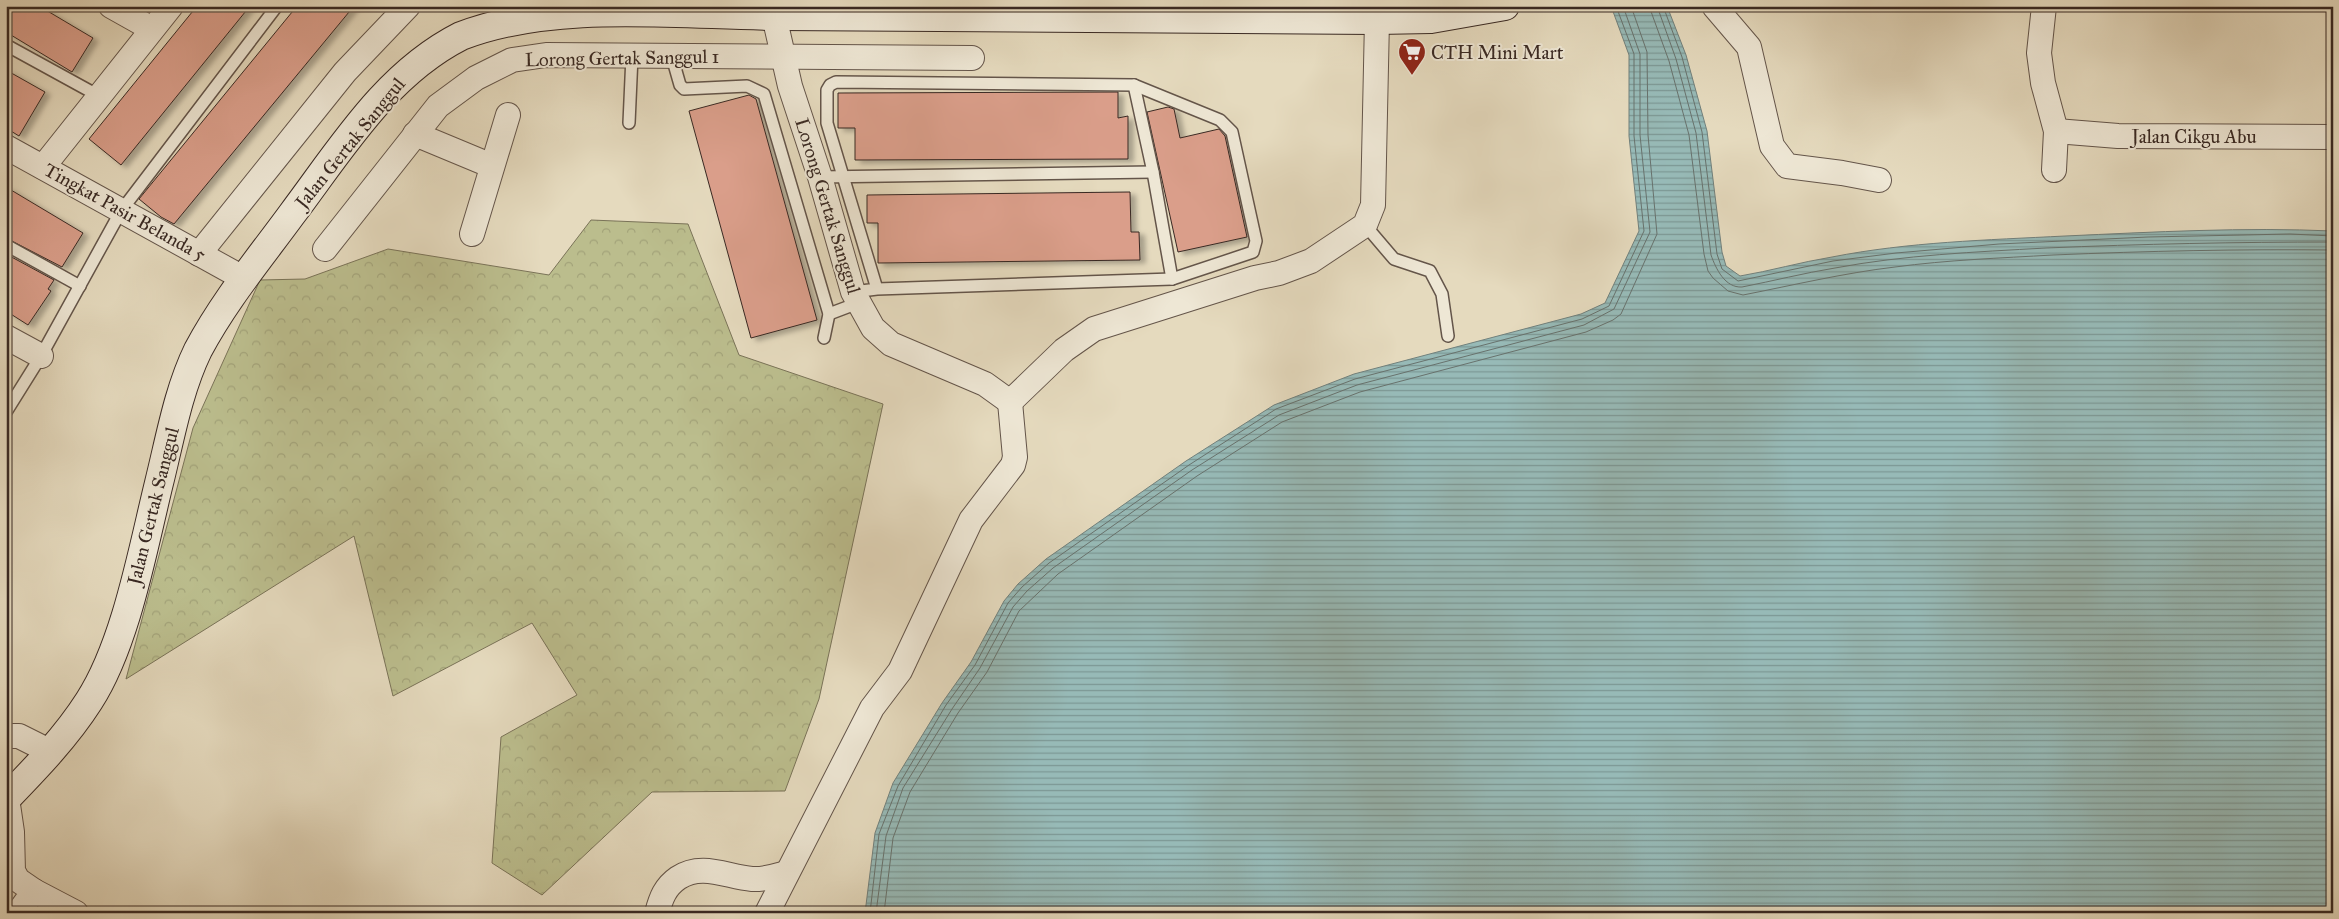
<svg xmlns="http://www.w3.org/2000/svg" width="2339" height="919" font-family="'IM FELL Great Primer',serif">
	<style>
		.forest { fill: url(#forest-crowns); stroke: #7a7358 }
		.water { fill: url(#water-rules); stroke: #71807c }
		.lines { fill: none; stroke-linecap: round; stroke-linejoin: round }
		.shore { stroke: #68726d; stroke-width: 1 }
		.building { fill: #da9e8a; stroke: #392923; filter: url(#shadow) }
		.lane-casing { stroke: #64554a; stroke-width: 14 }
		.street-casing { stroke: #64554a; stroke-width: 26 }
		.secondary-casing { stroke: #392923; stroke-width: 30 }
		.lane { stroke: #eee7d5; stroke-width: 11 }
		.street { stroke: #eee7d5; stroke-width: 24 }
		.secondary { stroke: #eee7d5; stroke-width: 28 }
		.labels { text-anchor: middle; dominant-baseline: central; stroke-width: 4; stroke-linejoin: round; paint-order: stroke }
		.poi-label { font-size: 19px; fill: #392923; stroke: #eee7d5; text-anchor: start }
		.street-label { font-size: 19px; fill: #392923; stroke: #eee7d5 }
	</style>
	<defs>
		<pattern id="forest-crowns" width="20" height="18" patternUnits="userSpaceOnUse" patternTransform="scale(1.25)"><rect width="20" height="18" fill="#bbbd8d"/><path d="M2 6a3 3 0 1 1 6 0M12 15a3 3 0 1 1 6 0" fill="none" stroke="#a2a279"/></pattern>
		<pattern id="water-rules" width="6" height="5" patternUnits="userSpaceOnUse" patternTransform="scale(1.25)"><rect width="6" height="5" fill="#97bab7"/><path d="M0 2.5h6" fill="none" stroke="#7c9794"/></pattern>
		<filter id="shadow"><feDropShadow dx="5.5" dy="3" stdDeviation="2.5" flood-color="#0004"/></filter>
	</defs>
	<rect width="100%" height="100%" fill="#e5dabe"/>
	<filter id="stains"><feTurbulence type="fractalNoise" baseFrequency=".004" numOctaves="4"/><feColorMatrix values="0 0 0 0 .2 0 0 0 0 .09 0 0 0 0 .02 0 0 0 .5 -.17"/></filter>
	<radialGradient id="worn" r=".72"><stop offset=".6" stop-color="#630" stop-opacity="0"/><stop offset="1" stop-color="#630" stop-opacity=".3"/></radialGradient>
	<polygon class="forest" points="591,220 688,224 739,355 883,404 819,699 785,791 652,792 542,895 492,863 501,737 577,695 532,623 393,696 354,536 126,679 193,428 260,280 305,279 388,249 549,275"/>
	<path class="water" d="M 1611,6 L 1667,6 L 1686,55 L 1707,131 L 1722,252 L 1726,266 L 1740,276 C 1770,271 1801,262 1832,257 C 1908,242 1987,240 2065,236 C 2154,232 2244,227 2333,231 L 2333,913 L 865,913 L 875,833 L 893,783 L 942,703 L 971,662 L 1004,601 L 1018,584 L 1046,559 L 1186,461 L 1274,405 L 1354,374 L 1581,314 L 1605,303 L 1639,231 L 1629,136 L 1629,55 Z"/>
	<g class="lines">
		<g class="shore">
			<path d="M 1649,6 L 1669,61 L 1689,135 L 1704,254 L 1708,271 L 1713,278 L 1728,291 L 1743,295 C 1794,285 1844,273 1895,267 C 1947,260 2001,258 2053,255 C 2147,251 2239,249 2333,250"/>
			<path d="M 1657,6 L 1676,59 L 1696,133 L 1711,255 C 1716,269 1725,288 1742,287 C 1773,281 1804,273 1835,268 C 1904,255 1975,252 2046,248 C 2141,244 2237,242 2333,242"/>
			<polyline points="1663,6 1682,57 1702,132 1717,254 1722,269 1738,281 1833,261 1896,253 1999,244 2148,237 2290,234 2333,236"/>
			<polyline points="870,913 879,834 898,786 946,705 975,665 1008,603 1022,587 1049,563 1189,465 1276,409 1355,379 1582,319 1609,306 1644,231 1634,136 1634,54 1616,6"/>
			<polyline points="876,913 886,836 903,788 952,709 980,668 1013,607 1027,591 1053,568 1192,470 1279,415 1357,385 1584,325 1614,309 1650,232 1640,135 1640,54 1623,6"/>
			<polyline points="884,913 893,838 910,792 958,713 987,672 1019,611 1058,574 1197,476 1282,422 1360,392 1586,332 1613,320 1621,314 1657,234 1648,135 1647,52 1631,6"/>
		</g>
	</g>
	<g class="building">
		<polygon points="6,6 39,6 93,38 72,72 6,32"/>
		<polygon points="197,6 250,6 121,165 89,139"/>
		<polygon points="297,6 354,6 174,224 161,217 139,199"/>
		<polygon points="6,70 45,92 19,136 6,128"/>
		<polygon points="1118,92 1118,118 1128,116 1128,159 855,160 855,128 838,128 838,93"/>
		<polygon points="749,95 756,99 817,320 751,338 689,111"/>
		<polygon points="1168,107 1174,109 1180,138 1219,129 1225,136 1247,237 1178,252 1147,112"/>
		<polygon points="6,187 83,233 62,267 6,238"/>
		<polygon points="1130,192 1131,232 1139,232 1140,260 878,263 878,223 867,223 867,195"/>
		<polygon points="6,254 54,280 48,289 51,291 28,325 6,311"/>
	</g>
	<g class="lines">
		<defs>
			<g id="lane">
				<polyline points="6,45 99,96"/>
				<polyline points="672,57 680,85 684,89 747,86 764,94 829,314 824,338"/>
				<polyline points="1134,85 1153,172 1172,279"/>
				<polyline points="629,123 632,56"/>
				<polyline points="820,177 1153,172"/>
				<polyline points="1365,225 1394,259 1430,271 1442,294 1448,336"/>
				<polyline points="6,245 80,286"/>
				<polyline points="853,292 877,289 1172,279 1253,252 1256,241 1232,132 1220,120 1134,85 836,82 830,85 827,90 827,123 877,289"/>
				<polyline points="829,314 858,303"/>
				<polyline points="6,412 41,356 121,211 277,6"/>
			</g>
			<g id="street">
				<polyline points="111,6 152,29"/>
				<polyline points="1714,6 1749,47 1772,146 1787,166 1842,173 1879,180"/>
				<polyline points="2044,6 2039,53 2043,83 2056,131 2054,170"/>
				<polyline points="774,16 790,86 820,177 853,292 873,328 891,344 985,384 1010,402"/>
				<polyline points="2056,131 2118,136 2333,137"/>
				<polyline points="415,134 492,166"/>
				<polyline points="6,147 243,278"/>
				<polyline points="43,167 171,6"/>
				<polyline points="472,234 508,115"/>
				<polyline points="325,249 438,106 476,78 512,60 546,55 972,58"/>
				<polyline points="199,254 345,72 408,6"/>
				<polyline points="6,337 41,356"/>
				<polyline points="1010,402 1064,350 1094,329 1255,278 1279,273 1311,261 1365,225 1373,205 1377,20"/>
				<polyline points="6,736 19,736 51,752"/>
				<polyline points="7,798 12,832 13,871 18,880 34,891 18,913"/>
				<polyline points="34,891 76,913"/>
				<path d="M 657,913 C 661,898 665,887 678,878 C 702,862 727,877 752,879 C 764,880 775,876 786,873"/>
				<polyline points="767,913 872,708 900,671 971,520 1013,465 1015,457 1010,402"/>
			</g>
			<path id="secondary" d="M 6,799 C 36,768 66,737 89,701 C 126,644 143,548 159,483 C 170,439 178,391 198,350 C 224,301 259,259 292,214 C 341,149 386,74 461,36 C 554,0 677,15 779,16 C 978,18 1177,20 1377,20 L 1431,19 L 1505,6"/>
		</defs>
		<use href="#lane" class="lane-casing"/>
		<use href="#street" class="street-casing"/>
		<use href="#secondary" class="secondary-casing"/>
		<use href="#lane" class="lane"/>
		<use href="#street" class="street"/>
		<use href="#secondary" class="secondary"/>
	</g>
	<defs>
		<symbol id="supermarket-pin" viewBox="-11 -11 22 30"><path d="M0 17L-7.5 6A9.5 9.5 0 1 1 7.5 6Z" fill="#8f2418" stroke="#eee7d5"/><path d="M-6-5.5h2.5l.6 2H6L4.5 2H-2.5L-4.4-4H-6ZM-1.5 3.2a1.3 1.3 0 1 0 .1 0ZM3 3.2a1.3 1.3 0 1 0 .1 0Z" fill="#fff"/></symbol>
	</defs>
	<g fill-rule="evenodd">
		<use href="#supermarket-pin" x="1396" y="36" width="32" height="43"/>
	</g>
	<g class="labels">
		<g class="poi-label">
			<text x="1431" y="52">CTH Mini Mart</text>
		</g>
		<g class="street-label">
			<text transform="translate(622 58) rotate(-1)">Lorong Gertak Sanggul 1</text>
			<text x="2194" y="136">Jalan Cikgu Abu</text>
			<text transform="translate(350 143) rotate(-51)">Jalan Gertak Sanggul</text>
			<text transform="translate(828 206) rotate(73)">Lorong Gertak Sanggul</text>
			<text transform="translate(125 212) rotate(29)">Tingkat Pasir Belanda 5</text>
			<text transform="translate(153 506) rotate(-76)">Jalan Gertak Sanggul</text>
		</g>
	</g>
	<rect width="2339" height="919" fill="none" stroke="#e5dabe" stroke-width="25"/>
	<rect x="8" y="8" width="2324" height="904" fill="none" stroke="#392923" stroke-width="2.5"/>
	<rect x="12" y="12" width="2314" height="894" fill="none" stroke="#392923"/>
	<rect width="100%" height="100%" filter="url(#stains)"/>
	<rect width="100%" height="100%" fill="url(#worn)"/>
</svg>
